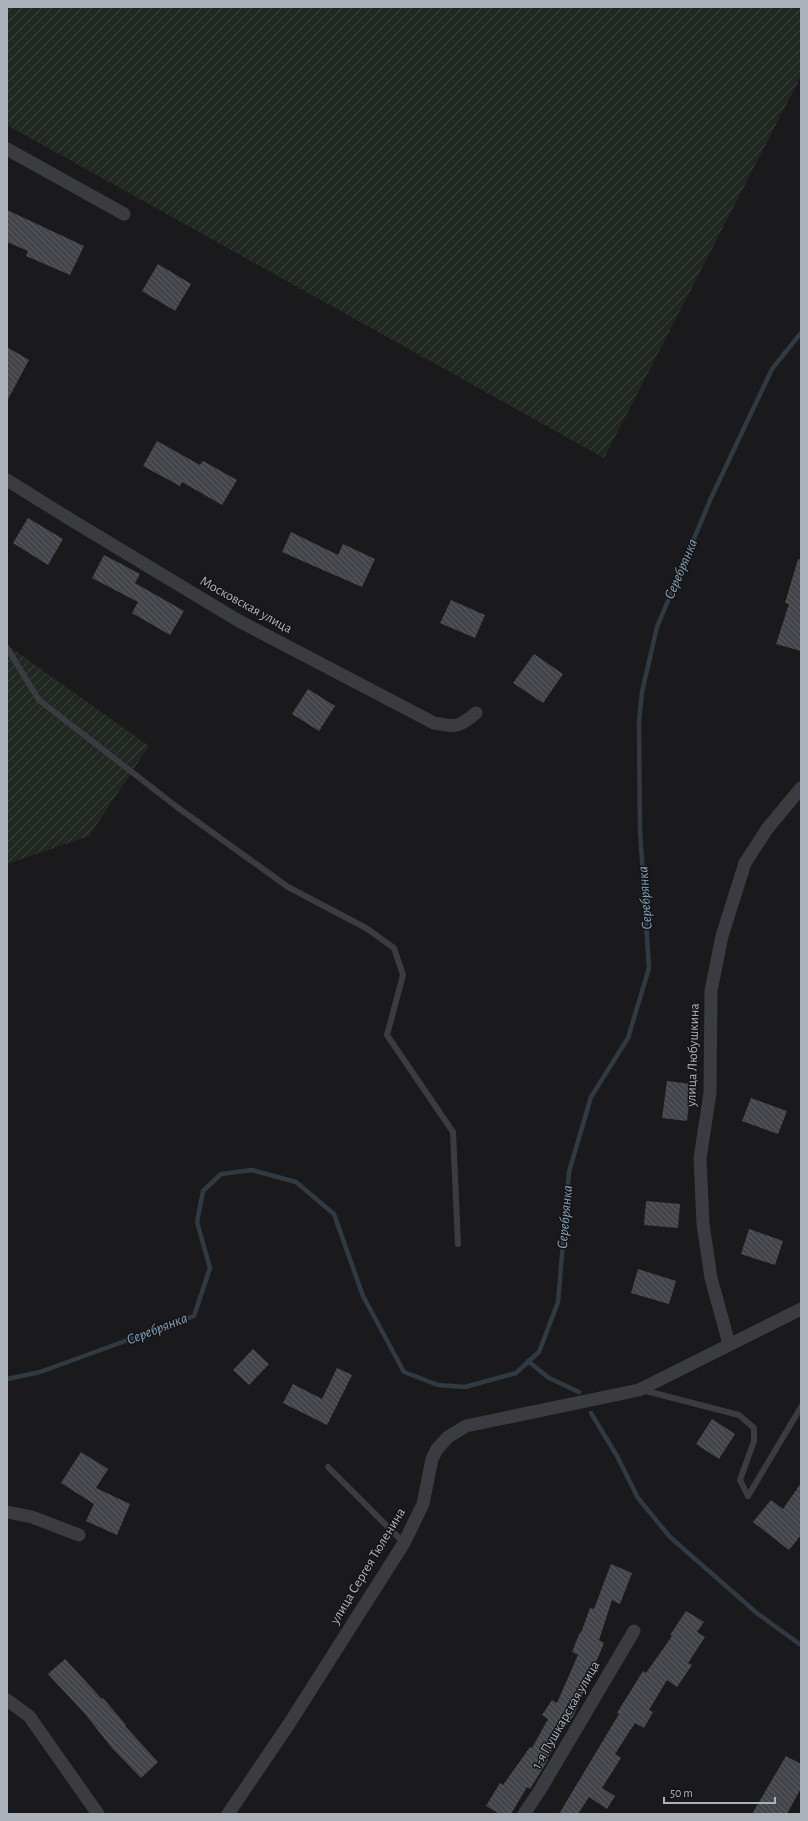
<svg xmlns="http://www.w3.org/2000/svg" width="808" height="1821" font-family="'Alegreya Sans',sans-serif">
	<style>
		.garden { fill: url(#garden-furrows) }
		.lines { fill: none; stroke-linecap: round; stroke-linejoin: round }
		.stream { stroke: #2f3a42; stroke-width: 4.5 }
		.building { fill: url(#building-back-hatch) }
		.lane { stroke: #3b3c42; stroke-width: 6 }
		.street { stroke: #3b3c42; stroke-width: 13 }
		.labels { text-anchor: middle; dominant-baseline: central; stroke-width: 3; stroke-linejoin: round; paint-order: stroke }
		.street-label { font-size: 14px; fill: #acb2bc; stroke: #151518 }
		.water-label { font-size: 15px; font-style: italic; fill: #83a1b8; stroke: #151518 }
	</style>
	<defs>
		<pattern id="garden-furrows" width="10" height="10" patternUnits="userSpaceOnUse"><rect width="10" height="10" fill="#202821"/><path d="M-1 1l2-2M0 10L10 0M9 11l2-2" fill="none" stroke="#3e453f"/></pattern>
		<pattern id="building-back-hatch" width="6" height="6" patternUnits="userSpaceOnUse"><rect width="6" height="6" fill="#44454a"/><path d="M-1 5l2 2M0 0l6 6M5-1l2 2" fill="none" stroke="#5c5d62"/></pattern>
	</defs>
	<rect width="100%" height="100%" fill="#1a1a1d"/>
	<g class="garden">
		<polygon points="7,7 801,7 801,76 604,458 7,125"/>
		<polygon points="7,645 149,746 89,836 7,864"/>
	</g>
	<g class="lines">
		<g class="stream">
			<polyline points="528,1361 549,1378 579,1392"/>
			<polyline points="7,1379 40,1372 194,1316 210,1268 197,1222 203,1191 221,1174 252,1170 296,1182 334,1214 363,1296 404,1372 438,1385 465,1387 516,1373 539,1352 558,1302 569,1172 591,1097 628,1038 649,968 640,830 639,722 642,692 657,627 711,498 772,369 801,333"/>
			<polyline points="591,1413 617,1456 638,1498 670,1537 758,1614 801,1645"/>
		</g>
	</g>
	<g class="building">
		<polygon points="7,210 84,246 70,275 26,256 28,251 7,242"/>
		<polygon points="158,264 191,284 175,311 142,291"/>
		<polygon points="7,347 29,360 7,401"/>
		<polygon points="157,441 200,465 203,461 237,480 222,505 182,482 180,486 143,466"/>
		<polygon points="28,518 63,539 48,565 13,543"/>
		<polygon points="291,532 338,555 343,544 375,559 362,587 282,552"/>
		<polygon points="104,555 140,574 135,583 184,611 170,635 132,613 138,602 92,578"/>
		<polygon points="798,559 801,560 801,651 776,644 789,604 785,603"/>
		<polygon points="451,600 485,615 475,638 440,623"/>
		<polygon points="534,654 563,674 543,703 513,683"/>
		<polygon points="308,689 335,706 319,731 292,714"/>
		<polygon points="667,1081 691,1084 687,1121 662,1118"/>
		<polygon points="751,1098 787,1111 778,1134 742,1121"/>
		<polygon points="646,1201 680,1204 678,1228 644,1225"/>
		<polygon points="749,1229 783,1241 775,1265 741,1254"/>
		<polygon points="638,1269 676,1281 669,1304 631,1293"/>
		<polygon points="253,1349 269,1364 249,1385 233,1370"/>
		<polygon points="337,1368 352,1375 327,1425 283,1403 293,1384 322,1399"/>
		<polygon points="712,1419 735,1434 719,1459 696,1444"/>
		<polygon points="81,1452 108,1469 96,1488 130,1504 117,1535 86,1521 94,1504 61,1483"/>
		<polygon points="801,1483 801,1535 789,1550 753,1522 771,1500 783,1509"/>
		<polygon points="611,1564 632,1573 620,1604 612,1600 599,1640 604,1643 574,1715 564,1729 547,1759 548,1760 530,1789 527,1787 511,1814 500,1814 486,1806 500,1783 503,1785 530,1747 532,1748 548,1719 542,1715 552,1700 557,1703 578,1655 572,1652 580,1632 581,1633 590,1608 594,1609"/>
		<polygon points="686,1611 704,1622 697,1632 705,1637 688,1663 692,1665 677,1687 667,1680 649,1710 653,1712 644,1728 635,1723 615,1754 621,1758 602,1788 615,1796 607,1809 589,1797 578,1814 559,1814 619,1714 617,1713 643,1671 646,1673 672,1636 670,1635"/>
		<polygon points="65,1659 102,1699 103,1698 126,1725 125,1726 158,1762 141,1778 112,1748 85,1714 48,1674"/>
		<polygon points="786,1756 801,1764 801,1788 787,1814 752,1814"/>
	</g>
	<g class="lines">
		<g class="lane">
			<polyline points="7,648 39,700 177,807 288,887 366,928 394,948 403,975 387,1035 453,1132 458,1244"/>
			<polyline points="642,1390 739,1415 754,1428 754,1441 740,1480 748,1496"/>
			<polyline points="328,1467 404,1543"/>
			<polyline points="748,1496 801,1407"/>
		</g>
		<g class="street">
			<polyline points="7,149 124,214"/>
			<path d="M 7,480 L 68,518 L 239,621 L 434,723 C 456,727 458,728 476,713"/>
			<polyline points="729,1344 711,1278 703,1224 700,1158 710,1093 711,991 722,936 745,863 767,829 801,788"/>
			<polyline points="7,1512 32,1517 79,1535"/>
			<polyline points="7,1700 29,1716 98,1814"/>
			<polyline points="228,1814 289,1724 404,1543 423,1504 432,1459 437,1449 448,1437 466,1426 639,1390 801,1309"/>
			<polyline points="524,1814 540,1790 634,1631"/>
		</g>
	</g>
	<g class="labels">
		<g class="street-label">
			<text transform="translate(246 605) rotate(29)">Московская улица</text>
			<text transform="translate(693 1055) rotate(-88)">улица Любушкина</text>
			<text transform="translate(368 1566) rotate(-59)">улица Сергея Тюленина</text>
			<text transform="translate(566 1715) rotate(-60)">1-я Пушкарская улица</text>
		</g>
		<g class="water-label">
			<text transform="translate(681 569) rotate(-67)">Серебрянка</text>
			<text transform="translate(645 898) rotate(-94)">Серебрянка</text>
			<text transform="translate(565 1217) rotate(-85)">Серебрянка</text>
			<text transform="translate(157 1329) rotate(-21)">Серебрянка</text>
		</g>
	</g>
	<rect width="808" height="1821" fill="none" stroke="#acb2bc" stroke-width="16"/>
	<path d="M664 1797v6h111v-6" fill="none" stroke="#acb2bc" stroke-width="2"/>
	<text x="670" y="1797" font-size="12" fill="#acb2bc" stroke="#151518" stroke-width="3" paint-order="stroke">50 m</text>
</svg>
